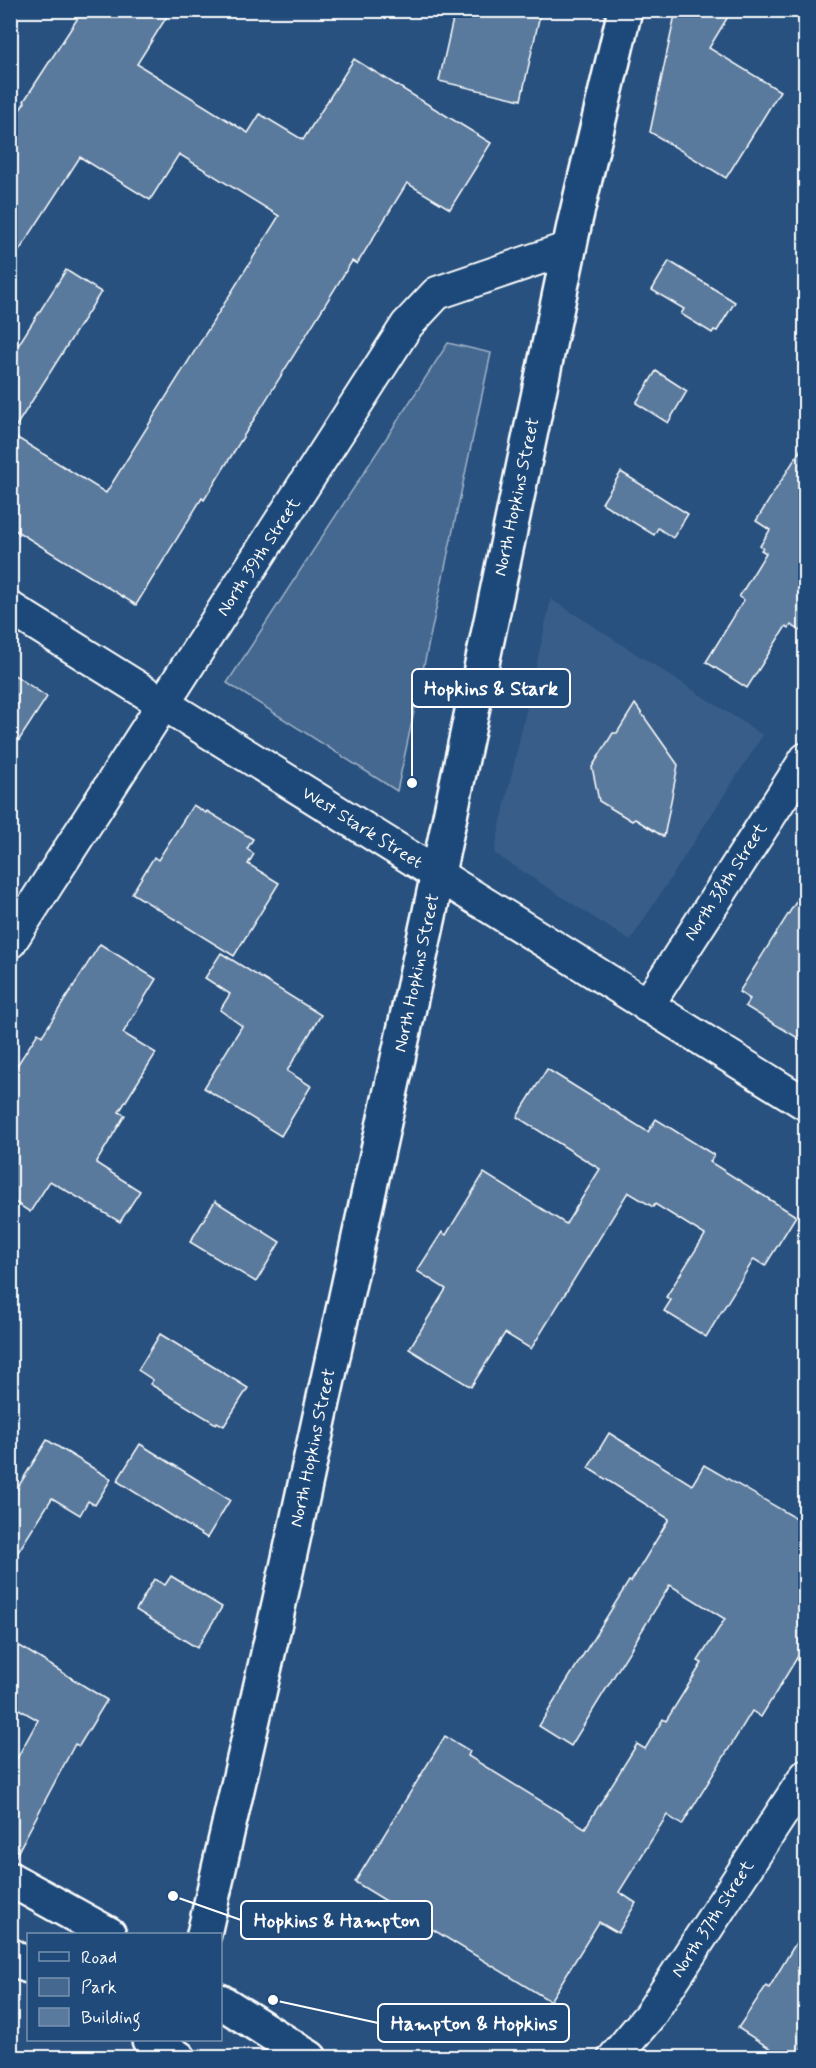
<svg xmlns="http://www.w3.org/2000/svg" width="816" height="2068" font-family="Mynerve,sans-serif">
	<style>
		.built { fill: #375d88 }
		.green { fill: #446890; stroke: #a2b4c8; stroke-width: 1.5 }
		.building { fill: #5a7a9d; stroke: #fff; stroke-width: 1.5 }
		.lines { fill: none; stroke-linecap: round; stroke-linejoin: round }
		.street-casing { stroke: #fff; stroke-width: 36 }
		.secondary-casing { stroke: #fff; stroke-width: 38 }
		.street { stroke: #1f4a7a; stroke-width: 32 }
		.secondary { stroke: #1f4a7a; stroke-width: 33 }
		.labels { text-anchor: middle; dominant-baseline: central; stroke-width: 4.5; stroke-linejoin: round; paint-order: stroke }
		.street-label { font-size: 18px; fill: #fff; stroke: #1f4a7a }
		.leader { fill: none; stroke: #fff; stroke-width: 2 }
		.callout-dot { fill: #fff; stroke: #1f4a7a; stroke-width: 2 }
		.callout { fill: #1f4a7a; stroke: #fff; stroke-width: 2 }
		.callout-label { font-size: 20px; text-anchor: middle; font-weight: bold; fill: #fff }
	</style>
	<rect width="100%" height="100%" fill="#28517f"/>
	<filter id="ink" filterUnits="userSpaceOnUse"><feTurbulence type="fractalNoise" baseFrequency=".0167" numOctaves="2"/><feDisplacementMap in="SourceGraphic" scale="12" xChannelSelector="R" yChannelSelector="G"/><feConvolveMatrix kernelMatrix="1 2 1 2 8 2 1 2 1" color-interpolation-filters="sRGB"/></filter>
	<g filter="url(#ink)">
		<polygon class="built" points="551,599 763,735 630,941 494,853"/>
		<polygon class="green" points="448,343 491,353 397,791 227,683"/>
		<g class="building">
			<polygon points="83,10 171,10 137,64 248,133 260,114 303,140 354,59 491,143 450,209 407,183 357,264 352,261 204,500 202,498 136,605 10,527 10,358 66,270 101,292 11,434 106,493 279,216 179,154 150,200 80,157 10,265 10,125 25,102 24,101"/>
			<polygon points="455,10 541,10 521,100 439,81"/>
			<polygon points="676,10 732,10 709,48 780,91 726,178 650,132"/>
			<polygon points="669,261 735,302 717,331 714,330 712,333 681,314 684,309 652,290"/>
			<polygon points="656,371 687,391 668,423 636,403"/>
			<polygon points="806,441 806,634 791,625 789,628 786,626 747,688 706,662 744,600 739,597 766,553 761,550 763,548 760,546 770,530 756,521"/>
			<polygon points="621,472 688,514 673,538 658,528 654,535 602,503"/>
			<polygon points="10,672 47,697 10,754"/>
			<polygon points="635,704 678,765 664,837 635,819 632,821 599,801 592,767 613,733 617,733"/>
			<polygon points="193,805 206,813 207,811 253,839 247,849 254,854 248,864 279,883 234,956 132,893 154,857 158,860"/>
			<polygon points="806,886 806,1043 745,1006 750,999 739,992"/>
			<polygon points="100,944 156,979 123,1033 156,1053 119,1112 125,1115 96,1163 140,1191 120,1222 50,1181 30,1212 10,1199 10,1076 38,1033 42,1036"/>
			<polygon points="221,953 321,1015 287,1071 311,1086 281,1136 204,1088 242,1026 220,1010 230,994 205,978"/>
			<polygon points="547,1069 648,1132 656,1119 714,1155 710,1162 796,1216 765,1266 754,1259 706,1337 664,1311 671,1300 666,1297 705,1235 655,1204 653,1207 628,1192 531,1349 505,1333 471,1387 409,1349 446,1289 417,1271 442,1232 446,1235 484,1173 566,1224 600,1169 517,1117"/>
			<polygon points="215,1201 280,1242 256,1282 190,1242"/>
			<polygon points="160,1334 248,1388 224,1426 217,1422 216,1424 150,1384 153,1380 138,1370"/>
			<polygon points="609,1433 692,1485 704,1465 806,1524 806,1643 761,1717 752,1711 682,1825 667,1815 619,1892 636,1903 618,1933 599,1922 550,2001 355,1882 445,1736 470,1751 468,1756 585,1828 637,1744 645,1749 663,1719 666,1721 702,1663 698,1661 725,1619 670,1585 571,1746 539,1726 629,1581 631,1582 669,1519 588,1468"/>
			<polygon points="47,1440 111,1479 95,1505 88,1501 80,1515 52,1498 10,1565 10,1500"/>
			<polygon points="140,1444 230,1500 207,1538 117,1481"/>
			<polygon points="171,1576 222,1607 197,1648 136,1610 154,1579 165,1585"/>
			<polygon points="10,1640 107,1700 79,1746 75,1744 13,1861 10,1860 10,1771 38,1720 10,1704"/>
			<polygon points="806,1926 806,2042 796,2058 785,2058 738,2028 766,1986 769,1988"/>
		</g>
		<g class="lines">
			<defs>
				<g id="street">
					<polyline points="10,608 806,1104"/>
					<polyline points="10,942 407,325 437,293 569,248"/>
					<polyline points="647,1006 806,759"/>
					<polyline points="614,2058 650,2015 806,1776"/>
				</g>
				<g id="secondary">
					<polyline points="10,1879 109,1934"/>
					<polyline points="204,1934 272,1636 429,916 575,221 625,10"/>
					<polyline points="10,1955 28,1966"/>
					<polyline points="220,2001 310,2058"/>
					<polyline points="149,2040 179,2058"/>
				</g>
			</defs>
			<use href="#street" class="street-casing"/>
			<use href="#secondary" class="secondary-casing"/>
			<use href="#street" class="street"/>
			<use href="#secondary" class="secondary"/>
		</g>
	</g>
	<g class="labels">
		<g class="street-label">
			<text transform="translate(517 497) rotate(-78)">North Hopkins Street</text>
			<text transform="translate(259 557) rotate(-57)">North 39th Street</text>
			<text transform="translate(362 828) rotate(32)">West Stark Street</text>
			<text transform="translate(726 882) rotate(-57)">North 38th Street</text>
			<text transform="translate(417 973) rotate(-78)">North Hopkins Street</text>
			<text transform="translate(313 1448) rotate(-78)">North Hopkins Street</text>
			<text transform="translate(713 1919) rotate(-57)">North 37th Street</text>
		</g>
	</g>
	<path class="leader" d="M412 783L412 688M173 1896L241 1920M273 2000L378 2023"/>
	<g class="callout-dot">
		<circle cx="412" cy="783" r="6"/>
		<circle cx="173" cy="1896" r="6"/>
		<circle cx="273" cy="2000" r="6"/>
	</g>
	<g class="callout">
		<rect x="412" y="669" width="158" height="38" rx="6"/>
		<rect x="241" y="1901" width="191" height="38" rx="6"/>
		<rect x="378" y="2004" width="191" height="38" rx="6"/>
	</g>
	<g class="callout-label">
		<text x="491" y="695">Hopkins &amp; Stark</text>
		<text x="337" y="1927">Hopkins &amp; Hampton</text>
		<text x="474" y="2030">Hampton &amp; Hopkins</text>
	</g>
	<rect width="816" height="2068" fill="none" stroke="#1f4a7a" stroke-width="36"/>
	<rect x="18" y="18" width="780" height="2032" fill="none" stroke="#fff" stroke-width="2" filter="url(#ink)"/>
	<rect x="27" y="1933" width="195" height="108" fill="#1f4a7a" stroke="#7992af" stroke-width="1.5"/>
	<rect x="39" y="1952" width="30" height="9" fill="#1f4a7a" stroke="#7992af" stroke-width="1.5"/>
	<text x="81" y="1963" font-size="18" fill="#ffffff">Road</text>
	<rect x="39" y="1978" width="30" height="18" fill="#446890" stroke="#7992af" stroke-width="1.5"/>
	<text x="81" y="1993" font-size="18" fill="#ffffff">Park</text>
	<rect x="39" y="2008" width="30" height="18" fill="#5a7a9d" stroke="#7992af" stroke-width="1.5"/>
	<text x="81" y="2023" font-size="18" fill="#ffffff">Building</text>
</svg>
